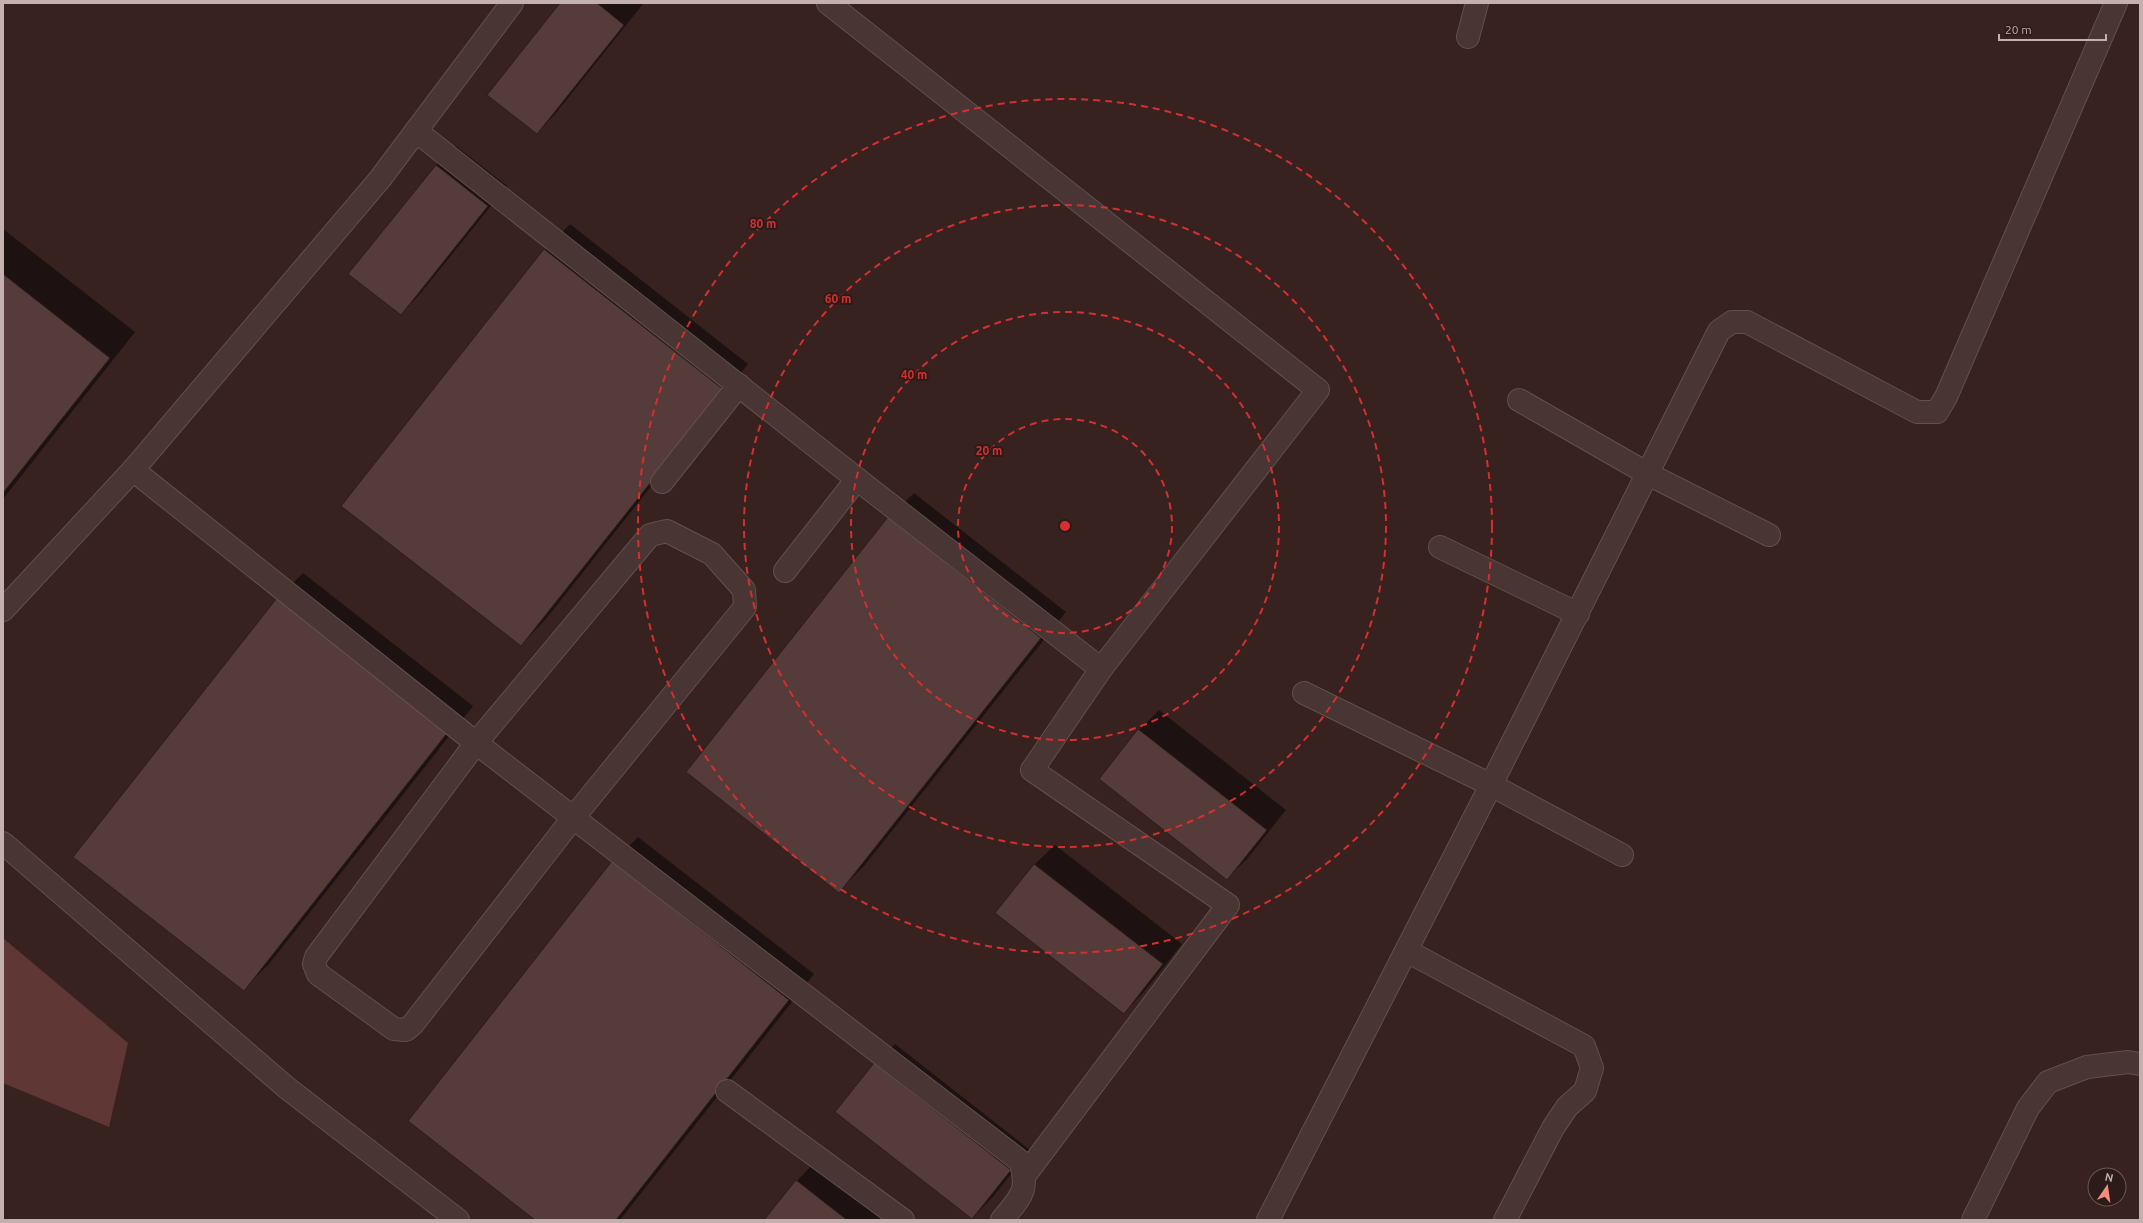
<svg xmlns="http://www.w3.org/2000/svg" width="2143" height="1223" font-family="Ubuntu,sans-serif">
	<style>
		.water { fill: #5f3734 }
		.shadow { fill: #0007 }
		.building { fill: #553b39; stroke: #2e1d1b }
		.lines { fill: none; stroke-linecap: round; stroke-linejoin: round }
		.minor-casing { stroke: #62504e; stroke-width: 24 }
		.minor { stroke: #483534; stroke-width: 22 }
		.ring { fill: none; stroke: #d52f2f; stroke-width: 2; stroke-dasharray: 7 5 }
		.centre { fill: #d52f2f; stroke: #2c1b19; stroke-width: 2 }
		.ring-label { font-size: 12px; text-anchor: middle; font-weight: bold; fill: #d52f2f; stroke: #2c1b19; stroke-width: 4; stroke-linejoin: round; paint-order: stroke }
	</style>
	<rect width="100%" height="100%" fill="#372220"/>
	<polygon class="water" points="3,938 128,1043 109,1127 3,1083"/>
	<g class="shadow">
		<polygon points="562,3 643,4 556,113 537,133"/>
		<polygon points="456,146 507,186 420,294 401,314 436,165"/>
		<polygon points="570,224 748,364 546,619 521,645 545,250"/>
		<polygon points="3,229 135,332 3,499"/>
		<polygon points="914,493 1066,612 864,866 839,891 888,518"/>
		<polygon points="303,573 473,706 269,964 243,990 278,598"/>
		<polygon points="1159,710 1286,810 1247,859 1227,878 1139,730"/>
		<polygon points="638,837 814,974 620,1220 536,1220 613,862"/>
		<polygon points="1055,845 1182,944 1143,993 1124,1013 996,913 1035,864"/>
		<polygon points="895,1044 1030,1150 992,1198 972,1218 875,1064"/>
		<polygon points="816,1161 892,1220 766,1220 797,1181"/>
	</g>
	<g class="building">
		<polygon points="560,3 597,3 624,25 537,134 487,95"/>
		<polygon points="436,165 488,206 401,315 348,274"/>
		<polygon points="544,249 724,390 521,646 341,506"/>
		<polygon points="3,274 110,358 3,493"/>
		<polygon points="888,517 1041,638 839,893 686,772"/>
		<polygon points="277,598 448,732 244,991 73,857"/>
		<polygon points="1138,729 1267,830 1227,880 1099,779"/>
		<polygon points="612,861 789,1000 616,1220 535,1220 408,1121"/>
		<polygon points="1034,864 1163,964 1124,1014 995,913"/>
		<polygon points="874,1063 1011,1170 972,1219 835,1112"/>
		<polygon points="796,1180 847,1220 764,1220"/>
	</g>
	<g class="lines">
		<defs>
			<g id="minor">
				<path d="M 512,3 L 380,179 L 133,470 L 476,743 L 1020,1161 C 1030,1192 1020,1197 1002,1220"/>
				<polyline points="828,3 1318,390 1101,669 1032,770 1228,905 1025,1175"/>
				<polyline points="1468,37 1477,3"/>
				<polyline points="416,131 857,479 1101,669"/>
				<polyline points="1519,400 1648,474 1769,535"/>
				<polyline points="662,482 739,385"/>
				<polygon points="667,531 712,554 744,590 745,607 573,818 413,1024 406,1030 394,1029 318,974 314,964 316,957 476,743 650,535"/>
				<polyline points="1440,547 1578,614"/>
				<polyline points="785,571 857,479"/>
				<polyline points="3,610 133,470"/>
				<polyline points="1304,693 1491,785 1622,855"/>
				<polyline points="3,843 287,1088 458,1220"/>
				<polyline points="1407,951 1584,1046 1592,1068 1585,1091 1567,1107 1553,1128 1505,1220"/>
				<polyline points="727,1091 903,1220"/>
				<polyline points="1268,1220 1491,785 1719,331 1732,322 1747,322 1917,412 1937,412 1946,397 2116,3"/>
				<polyline points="1973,1220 2028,1108 2048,1082 2087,1067 2128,1062 2140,1064"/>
			</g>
		</defs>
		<use href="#minor" class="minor-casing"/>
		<use href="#minor" class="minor"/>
	</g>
	<g class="ring">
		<circle cx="1065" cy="526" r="107"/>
		<circle cx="1065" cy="526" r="214"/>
		<circle cx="1065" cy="526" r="321"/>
		<circle cx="1065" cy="526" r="427"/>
	</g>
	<circle cx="1065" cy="526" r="6" class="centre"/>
	<g class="ring-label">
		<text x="763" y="228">80 m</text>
		<text x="838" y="303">60 m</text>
		<text x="914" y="379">40 m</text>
		<text x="989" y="455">20 m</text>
	</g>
	<rect width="2143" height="1223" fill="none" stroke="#c4b0ae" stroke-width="8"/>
	<g transform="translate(2107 1187) rotate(13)"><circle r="19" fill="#2c1b19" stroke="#695755"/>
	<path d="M0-3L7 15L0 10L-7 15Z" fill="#f78c81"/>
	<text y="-6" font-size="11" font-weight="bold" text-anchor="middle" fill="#c4b0ae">N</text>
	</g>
	<path d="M1999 34v6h107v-6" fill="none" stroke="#c4b0ae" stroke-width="2"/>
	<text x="2005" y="34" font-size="12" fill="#c4b0ae" stroke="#2c1b19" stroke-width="3" paint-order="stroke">20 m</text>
</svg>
